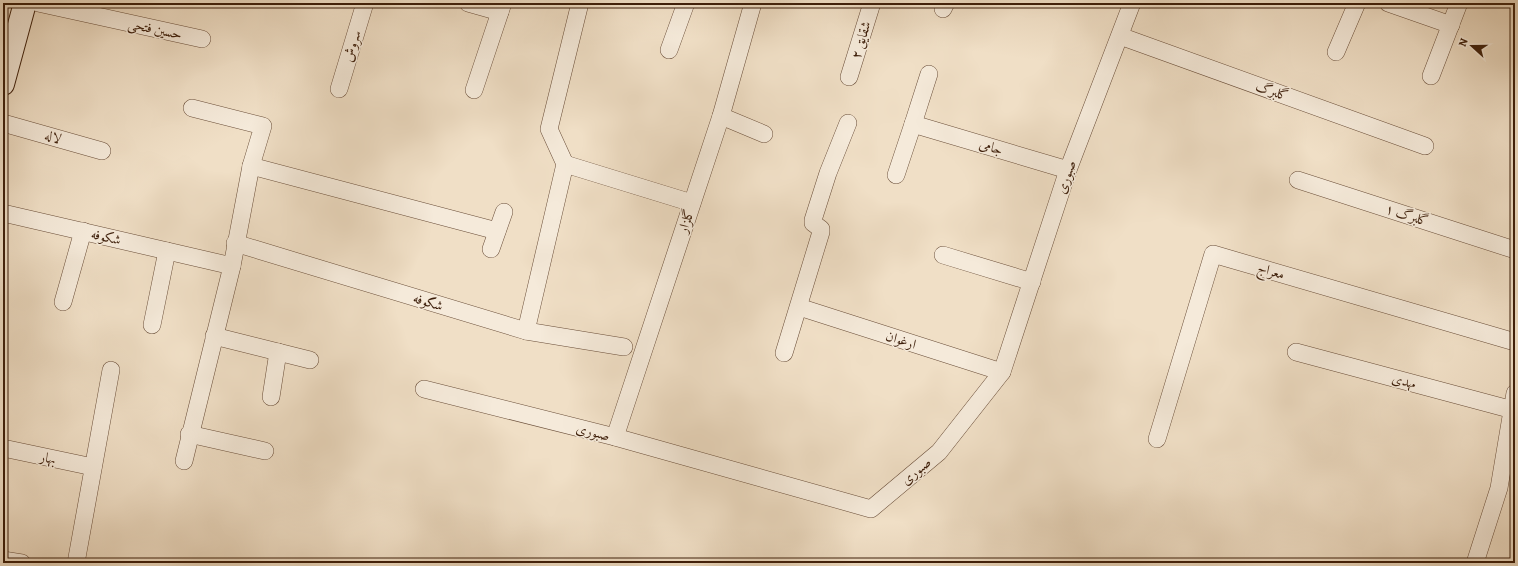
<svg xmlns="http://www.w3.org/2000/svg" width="1518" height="566" font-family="Alegreya,Amiri,serif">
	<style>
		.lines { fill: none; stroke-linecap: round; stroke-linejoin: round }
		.street-casing { stroke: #6a4e39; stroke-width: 18 }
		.secondary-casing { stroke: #3d1e0a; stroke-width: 24 }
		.street { stroke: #f5eada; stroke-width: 17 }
		.secondary { stroke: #f5eada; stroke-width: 22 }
		.labels { text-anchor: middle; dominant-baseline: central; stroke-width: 3; stroke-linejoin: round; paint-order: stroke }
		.street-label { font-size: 14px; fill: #3d1e0a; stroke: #f5eada }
	</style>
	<rect width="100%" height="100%" fill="#f0dfc6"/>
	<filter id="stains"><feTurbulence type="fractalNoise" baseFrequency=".005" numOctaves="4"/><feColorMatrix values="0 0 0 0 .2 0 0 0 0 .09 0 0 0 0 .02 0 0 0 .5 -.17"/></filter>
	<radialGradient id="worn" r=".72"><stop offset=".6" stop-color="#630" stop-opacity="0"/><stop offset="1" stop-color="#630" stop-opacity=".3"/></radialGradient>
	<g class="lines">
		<defs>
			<g id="street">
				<polyline points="38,3 202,39"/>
				<polyline points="468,3 500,12"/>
				<polyline points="1388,3 1451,25"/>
				<polyline points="943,9 946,3"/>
				<polyline points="1120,36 1425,146"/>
				<polyline points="669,50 686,3"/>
				<polyline points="1336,52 1357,3"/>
				<polyline points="1431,76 1459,3"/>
				<polyline points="849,77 872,3"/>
				<polyline points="339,89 365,3"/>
				<polyline points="474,90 503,3"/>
				<polyline points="721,116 764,134"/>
				<polyline points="3,123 102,151"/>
				<polyline points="913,124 1068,170"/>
				<polyline points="565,164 692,203"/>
				<polyline points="251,166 497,231"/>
				<polyline points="896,175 913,124 929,74"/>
				<polyline points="1298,180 1515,250"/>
				<polyline points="3,213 232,266"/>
				<polyline points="235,243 526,331 624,347"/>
				<polyline points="491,249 504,212"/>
				<polyline points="943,255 1032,282"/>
				<polyline points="63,302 83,231"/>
				<polyline points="799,307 1002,372"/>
				<polyline points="152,325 167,251"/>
				<polyline points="526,331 565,164 549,129 580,3"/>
				<polyline points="214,336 310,360"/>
				<polyline points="1296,352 1513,410"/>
				<polyline points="784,353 821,232 821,229 813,223 813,220 828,173 848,123"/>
				<polyline points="424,389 615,437 871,509 939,452 1002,372 1068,170 1132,3"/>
				<polyline points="271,397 278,352"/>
				<polyline points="189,434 265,451"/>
				<polyline points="615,437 721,116 753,3"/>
				<polyline points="1157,439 1213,254 1515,342"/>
				<polyline points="3,448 93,467"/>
				<polyline points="184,461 232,266 251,166 263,126 192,108"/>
				<polyline points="3,560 22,563"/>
				<polyline points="76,563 111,370"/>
				<polyline points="1475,563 1499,488 1515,393"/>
			</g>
			<polyline id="secondary" points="3,84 25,3"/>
		</defs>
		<use href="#street" class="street-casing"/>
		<use href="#secondary" class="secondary-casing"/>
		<use href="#street" class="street"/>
		<use href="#secondary" class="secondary"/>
	</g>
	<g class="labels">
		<g class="street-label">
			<text transform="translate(155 29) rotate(12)">حسین فتحی</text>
			<text transform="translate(861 40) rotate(-73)">شقایق ۲</text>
			<text transform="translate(352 46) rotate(-73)">سروش</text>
			<text transform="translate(1272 91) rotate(20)">گلبرگ</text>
			<text transform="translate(53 137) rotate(16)">لاله</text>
			<text transform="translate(991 147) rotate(17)">جامی</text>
			<text transform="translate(1066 177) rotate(-71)">صبوری</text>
			<text transform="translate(1407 215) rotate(18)">گلبرگ ۱</text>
			<text transform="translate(686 221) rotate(-72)">گلزار</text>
			<text transform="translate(106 237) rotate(13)">شکوفه</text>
			<text transform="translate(1271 271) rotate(16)">معراج</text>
			<text transform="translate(428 302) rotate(17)">شکوفه</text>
			<text transform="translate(901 340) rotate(18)">ارغوان</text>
			<text transform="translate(1404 381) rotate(15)">مهدی</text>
			<text transform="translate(593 432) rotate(14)">صبوری</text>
			<text transform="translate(48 458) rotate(12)">بهار</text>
			<text transform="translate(916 471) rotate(-40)">صبوری</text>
		</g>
	</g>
	<rect width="1518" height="566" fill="none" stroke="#f0dfc6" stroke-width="16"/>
	<rect x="4" y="4" width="1510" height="558" fill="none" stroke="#3d1e0a" stroke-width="2"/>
	<rect x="8" y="8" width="1502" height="550" fill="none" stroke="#3d1e0a"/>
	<g transform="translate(1472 46) rotate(291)" stroke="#f5eada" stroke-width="3" paint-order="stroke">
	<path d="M0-3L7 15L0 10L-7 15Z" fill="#3d1e0a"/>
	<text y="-6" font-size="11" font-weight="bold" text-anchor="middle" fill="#3d1e0a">N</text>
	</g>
	<rect width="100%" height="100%" filter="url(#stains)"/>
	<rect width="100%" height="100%" fill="url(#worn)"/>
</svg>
